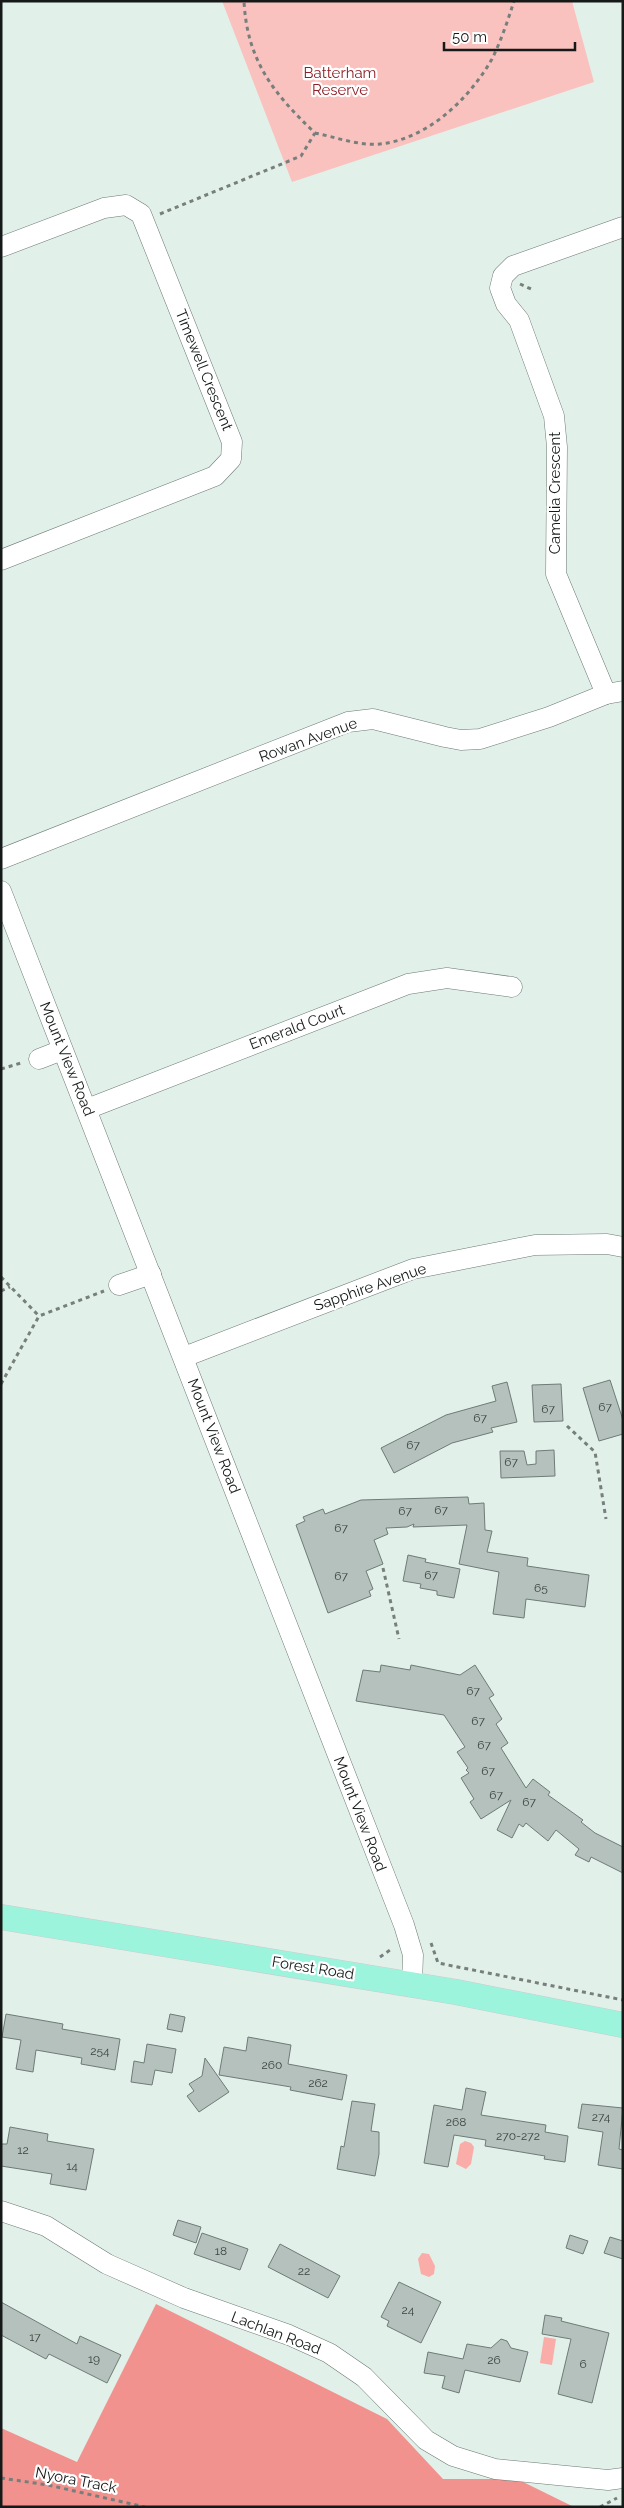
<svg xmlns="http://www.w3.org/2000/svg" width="624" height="2508" font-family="Raleway,sans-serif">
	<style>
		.green { fill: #fac2bf }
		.forest { fill: #f1928e }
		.water { fill: #faaca8 }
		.building { fill: #b4c1bc; stroke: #6e7b76 }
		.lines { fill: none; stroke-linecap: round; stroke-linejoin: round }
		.minor-casing { stroke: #6c7974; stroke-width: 21 }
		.major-casing { stroke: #cccdcc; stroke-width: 26 }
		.path { stroke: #767f7c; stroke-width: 3; stroke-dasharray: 4 4; stroke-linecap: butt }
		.minor { stroke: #fff; stroke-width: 20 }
		.major { stroke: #9df4dd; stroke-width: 25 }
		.labels { text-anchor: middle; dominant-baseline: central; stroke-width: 4.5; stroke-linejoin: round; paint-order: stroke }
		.number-label { font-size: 12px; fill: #3d4441 }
		.park-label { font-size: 15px; fill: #8d1f26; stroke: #fff }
		.street-label { font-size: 15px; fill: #151a18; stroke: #fff }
	</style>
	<rect width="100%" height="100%" fill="#e2f0ea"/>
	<polygon class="green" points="222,1 572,1 594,82 292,182"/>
	<polygon class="forest" points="156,2304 387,2419 443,2479 517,2479 574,2507 1,2507 1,2428 77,2462"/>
	<g class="water">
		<polygon points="465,2141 471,2143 474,2147 471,2164 466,2169 456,2164 460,2144"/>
		<polygon points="422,2253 429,2254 435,2266 434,2274 429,2277 421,2274 418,2259"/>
		<polygon points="544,2337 556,2339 552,2365 540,2363"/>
	</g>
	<g class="building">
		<polygon points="610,1380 623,1420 623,1434 599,1441 583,1388"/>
		<polygon points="507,1382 517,1422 491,1428 493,1432 452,1443 394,1473 381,1448 446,1415 496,1401 492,1386"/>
		<polygon points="561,1384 563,1421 534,1422 532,1385"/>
		<polygon points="554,1450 555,1476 501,1478 500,1451 524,1451 527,1465 536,1464 536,1451"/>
		<polygon points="468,1497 469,1504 484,1503 485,1530 492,1531 487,1552 528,1558 527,1566 589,1575 585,1607 526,1599 524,1618 493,1614 499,1572 459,1564 467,1525 413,1527 414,1524 407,1527 386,1528 388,1534 374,1540 383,1564 366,1571 373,1589 369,1591 371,1596 328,1613 296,1525 305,1521 303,1517 323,1509 325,1514 361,1500"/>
		<polygon points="408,1555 426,1559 425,1562 460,1569 454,1598 437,1595 437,1591 420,1588 421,1584 403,1581"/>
		<polygon points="381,1665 410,1670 411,1665 460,1675 475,1665 494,1695 489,1698 502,1719 496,1724 508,1743 501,1748 526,1788 533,1779 550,1792 548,1795 583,1820 581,1822 595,1833 623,1847 623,1873 591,1857 589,1862 575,1855 579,1849 556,1830 548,1841 526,1823 523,1827 519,1824 512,1838 497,1830 511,1800 481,1819 470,1802 474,1799 461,1778 469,1773 466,1770 468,1768 457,1752 465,1747 444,1715 356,1701 363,1670 380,1672"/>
		<polygon points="6,2014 63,2024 62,2029 120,2039 115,2070 81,2064 82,2058 36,2050 33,2072 16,2069 21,2040 2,2037"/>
		<polygon points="170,2014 185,2017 182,2032 167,2029"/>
		<polygon points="248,2037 291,2045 288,2064 347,2075 342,2100 290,2090 291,2087 219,2075 224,2047 246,2051"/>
		<polygon points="147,2044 176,2049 172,2073 155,2070 152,2085 131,2082 134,2061 144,2063"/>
		<polygon points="205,2058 229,2092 199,2112 187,2096 194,2091 189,2084 202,2076"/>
		<polygon points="466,2088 486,2092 481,2115 546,2125 545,2132 568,2136 565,2162 544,2159 545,2156 485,2146 486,2140 454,2135 448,2167 424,2163 434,2105 462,2110"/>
		<polygon points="352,2101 375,2104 371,2131 379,2132 379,2154 375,2176 337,2169 341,2146 344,2147"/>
		<polygon points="582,2104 623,2108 619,2149 623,2150 623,2169 598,2165 603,2132 578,2128"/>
		<polygon points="10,2127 48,2134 47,2141 94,2149 86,2190 50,2184 52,2174 1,2166 1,2144 7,2144"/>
		<polygon points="178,2220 201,2227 196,2243 173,2235"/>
		<polygon points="202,2233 248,2249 240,2270 194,2254"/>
		<polygon points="570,2235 588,2241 583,2254 566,2248"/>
		<polygon points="610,2237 623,2241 623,2259 604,2253"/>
		<polygon points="280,2244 340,2276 328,2298 268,2267"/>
		<polygon points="399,2282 441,2302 421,2343 387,2326 389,2321 381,2317"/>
		<polygon points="1,2302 77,2344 80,2336 121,2355 107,2383 49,2354 46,2359 1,2335"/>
		<polygon points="545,2315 562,2318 561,2321 609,2333 592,2403 558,2394 571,2339 542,2334"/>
		<polygon points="501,2339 507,2341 511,2348 528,2352 520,2382 465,2370 459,2393 442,2388 445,2376 424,2373 428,2352 463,2359 467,2344 491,2348"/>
	</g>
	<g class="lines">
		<defs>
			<g id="minor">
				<polyline points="1,247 104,208 126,205 141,214 232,442 231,459 215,476 1,560"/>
				<polyline points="606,694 556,574 557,447 554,416 519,320 506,304 500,288 503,276 513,266 623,227"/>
				<polyline points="1,859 348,722 373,719 445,737 461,740 480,739 549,717 606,694 623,691"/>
				<polyline points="1,891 404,1925 413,1955 412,1984"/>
				<polyline points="39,1059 62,1050"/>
				<polyline points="87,1109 408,984 447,978 512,987"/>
				<polyline points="119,1285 151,1274"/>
				<polyline points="184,1357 413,1269 535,1245 607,1244 623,1247"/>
				<polyline points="1,2211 46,2226 107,2264 184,2298 289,2335 329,2353 364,2377 426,2440 453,2456 495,2469 608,2480 623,2478"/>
			</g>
			<polyline id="major" points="1,1917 456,1992 623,2025"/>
		</defs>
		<use href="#minor" class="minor-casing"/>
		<use href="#major" class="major-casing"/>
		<g class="path">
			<path d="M 315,133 C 335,137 359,146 380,144 C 428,139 469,99 492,59 C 501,41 508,20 514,1"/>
			<path d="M 160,214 L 301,156 L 315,133 C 274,94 247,61 244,1"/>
			<polyline points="520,284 531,289"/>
			<polyline points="1,1069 21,1063"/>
			<polyline points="1,1277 39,1316"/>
			<polyline points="1,1291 10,1287"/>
			<polyline points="1,1384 39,1316 104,1291"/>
			<polyline points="567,1426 595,1452 606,1519"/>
			<polyline points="383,1568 399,1639"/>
			<polyline points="431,1943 438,1963 623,2000"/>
			<polyline points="380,1957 390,1950 391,1947"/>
			<polyline points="1,2478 48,2485 145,2507"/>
			<polyline points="600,2507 617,2498"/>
		</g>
		<use href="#minor" class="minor"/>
		<use href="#major" class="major"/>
	</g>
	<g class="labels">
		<g class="number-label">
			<text x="605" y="1407">67</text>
			<text x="548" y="1409">67</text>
			<text x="480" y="1418">67</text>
			<text x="413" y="1445">67</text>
			<text x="511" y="1462">67</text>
			<text x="441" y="1510">67</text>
			<text x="405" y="1511">67</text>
			<text x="341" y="1528">67</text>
			<text x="431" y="1575">67</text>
			<text x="341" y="1576">67</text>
			<text x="541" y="1588">65</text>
			<text x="473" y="1691">67</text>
			<text x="478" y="1721">67</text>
			<text x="484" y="1745">67</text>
			<text x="488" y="1771">67</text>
			<text x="496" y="1795">67</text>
			<text x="529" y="1802">67</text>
			<text x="100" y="2051">254</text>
			<text x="272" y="2065">260</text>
			<text x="318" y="2083">262</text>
			<text x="601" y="2117">274</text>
			<text x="456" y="2122">268</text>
			<text x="518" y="2136">270-272</text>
			<text x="23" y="2150">12</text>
			<text x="72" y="2166">14</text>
			<text x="221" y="2251">18</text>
			<text x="304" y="2271">22</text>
			<text x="408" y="2310">24</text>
			<text x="35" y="2337">17</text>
			<text x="94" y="2359">19</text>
			<text x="494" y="2360">26</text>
			<text x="583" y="2364">6</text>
		</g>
		<g class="park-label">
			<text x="340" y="73">Batterham<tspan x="340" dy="17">Reserve</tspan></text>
		</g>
		<g class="street-label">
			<text transform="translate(204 370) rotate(68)">Timewell Crescent</text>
			<text transform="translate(555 493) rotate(-90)">Camelia Crescent</text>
			<text transform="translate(308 740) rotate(-20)">Rowan Avenue</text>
			<text transform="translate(297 1027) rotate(-21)">Emerald Court</text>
			<text transform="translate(67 1059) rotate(68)">Mount View Road</text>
			<text transform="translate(370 1287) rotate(-19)">Sapphire Avenue</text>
			<text transform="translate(214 1436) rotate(69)">Mount View Road</text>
			<text transform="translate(360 1814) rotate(69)">Mount View Road</text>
			<text transform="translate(313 1968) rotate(9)">Forest Road</text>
			<text transform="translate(276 2333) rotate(21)">Lachlan Road</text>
			<text transform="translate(76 2480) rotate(11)">Nyora Track</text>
		</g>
	</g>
	<rect width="624" height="2508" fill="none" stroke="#151a18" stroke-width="5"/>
	<path d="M444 42v8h131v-8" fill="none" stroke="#151a18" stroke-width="2.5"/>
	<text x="452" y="42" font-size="15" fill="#151a18" stroke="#ffffff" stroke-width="4" paint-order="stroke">50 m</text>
</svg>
